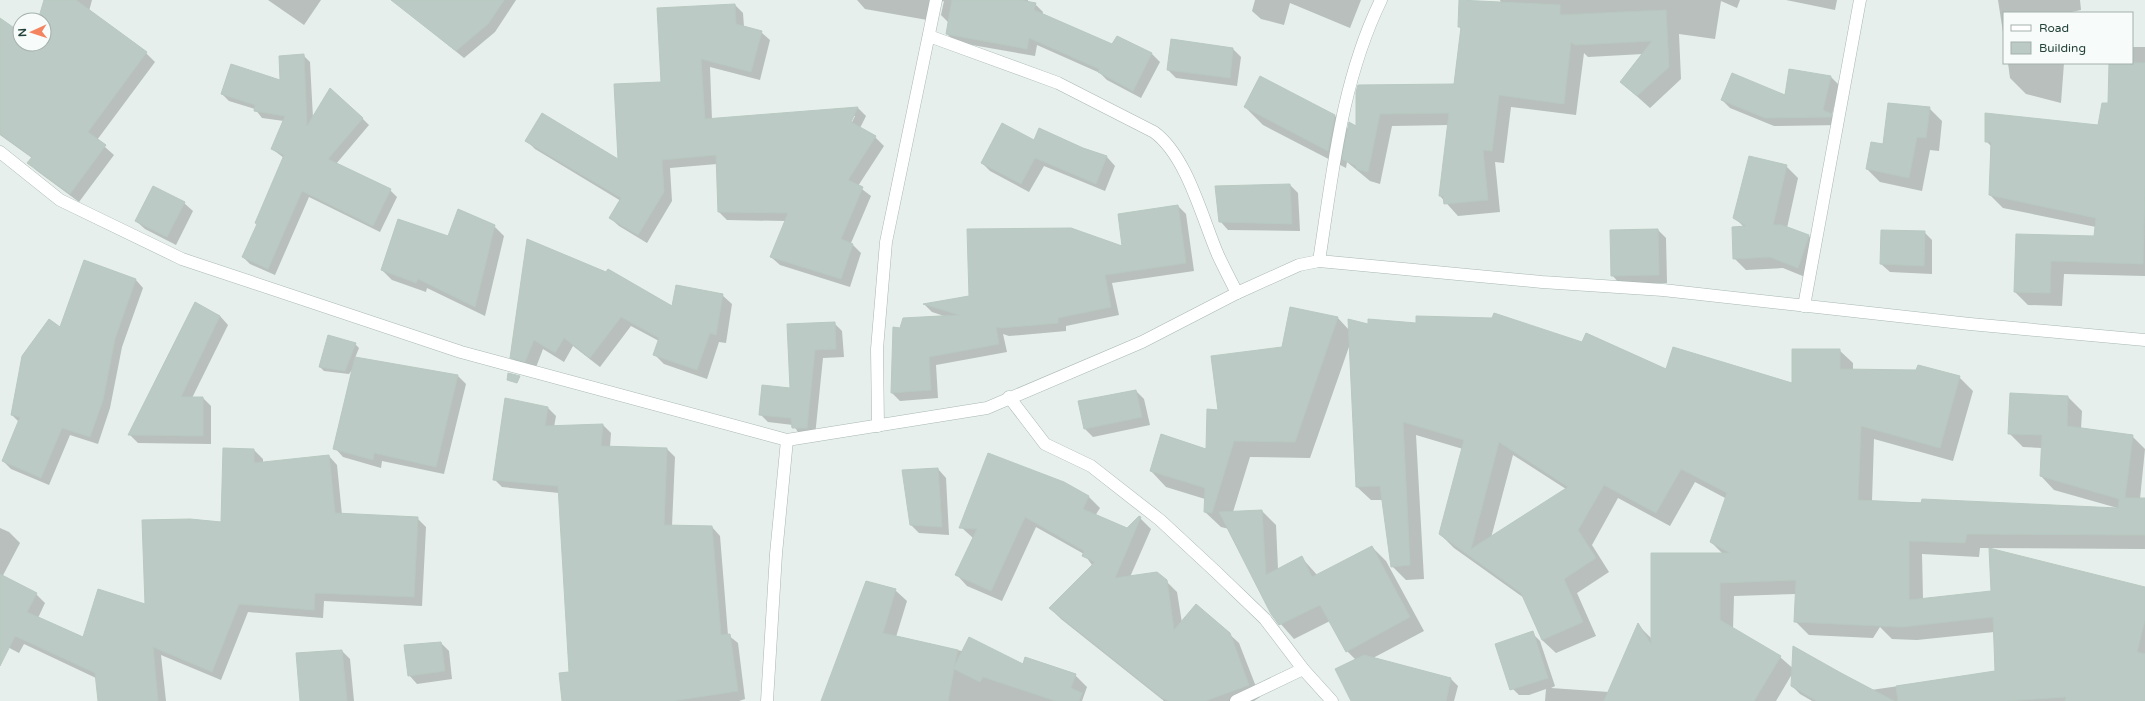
<svg xmlns="http://www.w3.org/2000/svg" width="2145" height="701" font-family="'Varela Round',sans-serif">
	<style>
		.shadow { fill: #0003; fill-rule: evenodd }
		.building { fill: #bbcac4; stroke: #b8c9c2; fill-rule: evenodd }
		.lines { fill: none; stroke-linecap: round; stroke-linejoin: round }
		.minor-casing { stroke: #a8b8b2; stroke-width: 13 }
		.minor { stroke: #fff; stroke-width: 12 }
	</style>
	<rect width="100%" height="100%" fill="#e6efeb"/>
	<g class="shadow">
		<polygon points="45,0 92,0 89,11 146,53 155,62 97,140 114,155 79,202 37,171 29,163 32,158 0,135 0,19 20,34 20,44 44,44 44,20 39,20"/>
		<polygon points="268,0 321,0 304,25"/>
		<polygon points="435,0 516,0 495,32 464,58 420,22"/>
		<polygon points="857,0 1028,0 1028,2 1035,4 1043,12 1042,15 1113,45 1117,37 1152,54 1160,62 1141,98 1107,80 1100,73 1037,45 1035,56 955,42 947,34 949,23 941,15 944,1 938,3 933,21 865,9"/>
		<polygon points="1255,0 1361,0 1350,28 1290,3 1284,25 1261,19 1252,11"/>
		<polygon points="1500,0 1740,0 1737,8 1721,1 1715,39 1679,34 1681,79 1650,108 1621,82 1643,54 1588,57 1584,53 1576,115 1511,107 1504,163 1495,162 1500,212 1458,216 1440,196 1449,125 1392,126 1380,184 1370,181 1347,162 1346,168 1263,125 1245,107 1335,116 1349,130 1357,127 1357,92 1455,85 1462,29 1459,27 1501,3"/>
		<polygon points="1786,0 1837,0 1835,10"/>
		<polygon points="1998,0 2080,0 2081,10 2067,13 2004,13 2004,39"/>
		<path d="M 735,5 L 743,13 L 744,27 L 761,32 L 770,40 L 760,80 L 710,67 L 712,120 L 858,108 L 866,116 L 860,128 L 875,137 L 884,146 L 858,186 L 871,196 L 851,243 L 861,253 L 850,287 L 780,265 L 771,257 L 786,221 L 727,220 L 718,211 L 717,164 L 670,168 L 672,201 L 647,243 L 619,226 L 610,218 L 621,201 L 535,149 L 527,141 L 619,160 L 662,83 ZM 853,116 L 855,116 L 850,126 L 848,126 Z"/>
		<polygon points="2132,47 2145,47 2145,276 2064,274 2062,306 2028,305 2015,292 2017,235 2095,237 2096,227 2003,208 1990,195 1991,146 1986,141 2099,126 2109,104 2110,63 2132,63"/>
		<polygon points="1233,49 1241,57 1237,86 1176,78 1168,70"/>
		<polygon points="303,55 310,62 313,118 362,118 369,125 336,164 390,190 397,197 380,232 309,197 275,275 250,264 243,257 258,225 284,158 272,149 284,121 262,118 255,109 229,101 222,94 281,81"/>
		<polygon points="2008,63 2064,63 2061,103 2026,94 2010,78"/>
		<polygon points="1790,70 1831,77 1839,85 1832,115 1839,125 1774,126 1730,108 1722,100 1785,96"/>
		<polygon points="1929,108 1942,121 1939,151 1930,150 1922,191 1880,182 1867,169 1884,145"/>
		<polygon points="1034,142 1082,149 1107,157 1115,166 1105,191 1044,166 1029,192 990,171 982,163"/>
		<polygon points="1786,166 1798,178 1787,228 1809,236 1821,248 1810,279 1783,268 1746,270 1734,258 1744,227 1735,218"/>
		<polygon points="1290,185 1298,193 1300,231 1228,230 1220,221"/>
		<polygon points="184,203 193,211 176,245 145,229 136,221"/>
		<polygon points="1178,206 1186,214 1194,271 1112,283 1119,315 1066,326 1066,331 1009,336 1003,334 1007,352 936,365 938,398 900,401 892,393 901,329 947,317 932,312 925,305 970,296 1124,247"/>
		<polygon points="494,226 504,236 485,316 427,288 426,292 392,280 382,270 449,237"/>
		<polygon points="1658,230 1666,238 1667,283 1620,284 1612,275"/>
		<polygon points="1924,232 1932,240 1932,274 1890,272 1881,264"/>
		<polygon points="528,240 672,307 722,295 732,304 726,343 719,342 707,379 664,364 654,354 659,341 631,326 600,367 573,346 564,362 543,349 535,370 521,367 511,357"/>
		<polygon points="136,280 143,288 122,347 110,408 98,444 70,435 49,485 11,469 3,461 19,422 12,415"/>
		<polygon points="195,304 220,316 228,325 192,398 203,398 211,406 211,444 138,443 130,435"/>
		<path d="M 1338,318 L 1349,330 L 1369,325 L 1667,370 L 1793,384 L 1839,350 L 1853,363 L 1853,370 L 1959,377 L 1973,391 L 1953,461 L 1874,439 L 1872,501 L 2121,509 L 2054,490 L 2041,476 L 2042,448 L 2023,447 L 2009,433 L 2068,397 L 2082,411 L 2081,429 L 2132,436 L 2145,449 L 2140,499 L 2145,499 L 2145,549 L 1980,548 L 1979,557 L 1922,554 L 1923,599 L 2145,588 L 2145,701 L 1861,701 L 1864,691 L 1996,672 L 1994,632 L 1917,640 L 1892,639 L 1880,627 L 1873,638 L 1809,635 L 1795,621 L 1796,594 L 1734,596 L 1733,629 L 1780,657 L 1830,701 L 1812,701 L 1800,694 L 1792,686 L 1792,674 L 1776,701 L 1545,701 L 1546,689 L 1529,695 L 1519,695 L 1510,686 L 1532,633 L 1540,641 L 1555,686 L 1551,688 L 1609,692 L 1638,625 L 1652,639 L 1723,554 L 1711,542 L 1727,499 L 1695,482 L 1670,526 L 1618,498 L 1592,545 L 1609,572 L 1577,593 L 1596,636 L 1556,653 L 1542,640 L 1524,598 L 1454,548 L 1440,534 L 1463,449 L 1416,435 L 1424,579 L 1406,580 L 1392,566 L 1383,500 L 1371,500 L 1357,487 L 1350,344 L 1310,458 L 1250,457 L 1233,512 L 1262,511 L 1276,525 L 1278,569 L 1302,558 L 1318,576 L 1372,547 L 1386,561 L 1424,631 L 1373,658 L 1451,679 L 1458,686 L 1454,701 L 1356,701 L 1356,660 L 1347,651 L 1330,621 L 1294,639 L 1272,614 L 1229,529 L 1221,527 L 1205,512 L 1205,499 L 1166,487 L 1151,471 L 1207,450 L 1219,411 L 1282,348 ZM 1513,455 L 1566,489 L 1491,538 Z"/>
		<polygon points="834,323 842,331 844,357 823,358 815,436 801,436 793,425 768,422 760,414 791,389 788,325"/>
		<polygon points="355,344 359,348 355,358 458,376 466,384 444,474 382,461 381,468 343,457 335,448 354,367 349,374 324,371 320,367"/>
		<polygon points="1136,391 1144,399 1150,425 1093,437 1085,429"/>
		<polygon points="505,399 548,408 556,416 554,427 603,425 611,433 610,447 667,449 675,457 672,526 712,527 720,536 728,635 738,643 745,699 739,701 563,701 570,673 559,493 502,487 494,479"/>
		<polygon points="254,450 263,459 263,463 329,456 337,465 342,515 417,518 426,527 422,606 324,601 323,618 248,612 221,680 161,655 166,701 99,701 96,678 24,644 19,653 0,643 0,607 36,594 45,603 38,618 84,638 146,605 222,523"/>
		<polygon points="938,469 946,478 949,535 919,533 911,525"/>
		<polygon points="1063,483 1089,497 1100,508 1095,516 1127,530 1140,518 1151,529 1130,577 1166,581 1177,592 1182,623 1227,632 1239,643 1260,697 1254,701 1164,701 1061,619 1050,608 1092,565 1084,554 1036,527 1002,601 967,586 957,575 973,538 961,527"/>
		<polygon points="0,528 9,532 20,543 0,581"/>
		<polygon points="895,590 907,601 896,637 1075,675 1087,687 1082,701 822,701"/>
		<polygon points="441,643 449,651 452,679 417,684 409,675"/>
		<polygon points="342,651 350,659 354,701 301,701"/>
	</g>
	<g class="building">
		<polygon points="44,0 76,0 147,52 88,132 106,145 70,194 27,163 32,157 0,134 0,18 20,32 20,44 44,44 44,20 38,20"/>
		<polygon points="391,0 504,0 488,24 456,51"/>
		<polygon points="952,0 1020,0 1036,3 1034,10 1112,44 1117,36 1152,53 1133,91 1098,72 1099,69 1029,38 1027,49 946,34"/>
		<polygon points="1459,0 1560,5 1560,15 1666,10 1669,67 1637,96 1620,82 1652,41 1575,45 1571,42 1564,104 1499,95 1492,151 1483,150 1488,200 1444,204 1443,196 1439,196 1449,113 1380,114 1368,172 1356,169 1356,166 1342,159 1349,122 1356,126 1356,92 1358,85 1454,84 1461,27 1458,27"/>
		<polygon points="735,4 736,24 762,31 751,72 701,59 705,119 858,107 851,122 876,136 848,180 863,187 841,239 853,244 841,279 770,257 788,213 718,212 716,155 662,160 664,192 638,235 609,218 621,198 525,141 542,113 618,159 614,84 661,82 657,8"/>
		<polygon points="1171,39 1233,48 1230,78 1167,70"/>
		<polygon points="304,54 307,126 330,88 363,118 328,159 391,189 373,226 302,191 268,269 242,257 257,224 255,223 284,155 271,149 285,116 254,111 255,105 221,94 231,64 280,80 279,56"/>
		<polygon points="2109,63 2145,63 2145,186 2143,264 2051,261 2050,293 2014,292 2016,234 2094,236 2096,218 1989,195 1991,142 1985,142 1985,113 2098,125 2102,103 2108,103"/>
		<polygon points="1789,69 1831,76 1823,110 1832,114 1831,117 1765,118 1721,100 1732,73 1785,95"/>
		<polygon points="1260,76 1335,115 1328,151 1244,107"/>
		<polygon points="1888,103 1930,107 1926,138 1917,137 1909,178 1866,169 1871,142 1883,144"/>
		<polygon points="1002,123 1034,140 1039,128 1083,148 1107,156 1096,184 1035,158 1021,184 981,163"/>
		<polygon points="1749,156 1787,165 1773,225 1782,225 1809,235 1798,268 1770,257 1733,259 1732,227 1746,226 1733,218"/>
		<polygon points="1290,184 1292,224 1219,222 1215,186"/>
		<polygon points="153,186 185,202 167,237 135,221"/>
		<polygon points="1178,205 1186,263 1105,275 1111,307 1058,318 1058,323 1000,328 996,327 999,344 929,357 931,390 891,393 893,327 900,328 903,318 959,315 923,304 969,296 967,229 1071,228 1122,246 1118,214"/>
		<polygon points="458,209 495,225 475,307 418,279 416,283 381,270 398,219 448,236"/>
		<polygon points="1658,229 1659,275 1611,276 1610,230"/>
		<polygon points="1881,230 1925,231 1924,266 1880,264"/>
		<polygon points="527,239 606,272 608,269 672,306 676,285 723,294 716,335 710,333 697,370 653,355 659,338 621,317 590,358 564,338 555,353 534,340 525,362 510,358"/>
		<polygon points="84,260 136,279 115,339 103,400 90,437 62,428 41,478 2,461 20,417 11,415 22,356 49,319 60,327"/>
		<polygon points="195,302 220,316 181,397 203,397 203,436 128,435"/>
		<polygon points="1290,307 1338,317 1295,442 1234,441 1212,513 1204,512 1205,488 1150,471 1161,434 1206,449 1207,409 1218,410 1211,356 1282,347"/>
		<path d="M 1494,313 L 1582,342 L 1586,333 L 1666,369 L 1673,347 L 1792,383 L 1792,349 L 1840,349 L 1840,369 L 1916,370 L 1918,365 L 1960,376 L 1940,448 L 1861,426 L 1858,500 L 1921,503 L 1922,499 L 2118,508 L 2119,499 L 2040,476 L 2042,435 L 2008,434 L 2010,393 L 2068,396 L 2067,426 L 2133,435 L 2125,498 L 2145,498 L 2145,535 L 1967,534 L 1965,543 L 1909,541 L 1909,600 L 1991,591 L 1989,548 L 2145,587 L 2145,620 L 2137,652 L 2145,654 L 2145,701 L 2065,701 L 2066,697 L 2006,701 L 1898,701 L 1896,686 L 1995,671 L 1993,617 L 1902,627 L 1794,622 L 1796,580 L 1720,583 L 1720,620 L 1781,656 L 1754,701 L 1604,701 L 1638,623 L 1651,644 L 1651,553 L 1730,553 L 1710,542 L 1727,493 L 1681,469 L 1656,513 L 1604,485 L 1578,530 L 1596,558 L 1564,579 L 1583,622 L 1542,640 L 1521,593 L 1439,534 L 1464,440 L 1403,422 L 1410,565 L 1391,567 L 1380,486 L 1356,487 L 1348,319 L 1368,324 L 1368,319 L 1416,323 L 1416,316 L 1492,318 ZM 1499,442 L 1568,487 L 1471,549 Z"/>
		<polygon points="835,322 836,349 815,350 807,428 792,428 791,418 759,415 762,385 790,388 787,324"/>
		<polygon points="328,335 356,343 345,371 319,367"/>
		<polygon points="355,357 458,375 436,467 374,453 373,460 333,449"/>
		<polygon points="508,373 520,376 517,383 507,380"/>
		<polygon points="1136,390 1142,417 1084,429 1078,401"/>
		<polygon points="505,398 548,407 545,426 603,424 601,446 667,448 664,525 712,526 721,635 730,634 738,691 672,701 562,701 559,673 569,672 558,486 493,480"/>
		<polygon points="223,448 254,449 254,463 329,455 335,513 418,517 414,597 315,593 314,610 239,604 212,672 153,647 158,701 98,701 95,673 15,636 0,666 0,574 37,593 27,612 83,637 98,589 145,604 142,520 190,519 221,522"/>
		<polygon points="988,453 1064,482 1089,496 1083,509 1127,528 1139,516 1141,517 1115,578 1157,572 1167,580 1174,630 1196,604 1230,633 1249,685 1205,701 1170,701 1162,698 1049,608 1095,562 1082,556 1084,551 1025,517 991,591 955,575 977,529 959,528"/>
		<polygon points="938,468 942,527 910,525 902,470"/>
		<polygon points="1262,510 1266,575 1302,556 1312,577 1372,546 1410,617 1346,652 1320,605 1279,625 1271,614 1219,512"/>
		<polygon points="866,581 896,589 883,633 958,650 954,667 969,637 1023,664 1025,657 1076,674 1071,688 1082,693 1079,701 1056,701 983,677 980,682 954,669 948,701 821,701"/>
		<polygon points="1533,631 1548,678 1510,690 1495,644"/>
		<polygon points="441,642 445,671 408,676 404,645"/>
		<polygon points="1793,646 1841,673 1894,701 1817,701 1791,686"/>
		<polygon points="342,650 347,701 300,701 296,653"/>
		<polygon points="1364,655 1451,678 1446,701 1351,701 1335,669"/>
	</g>
	<g class="lines">
		<defs>
			<g id="minor">
				<path d="M 929,36 L 1058,83 L 1154,132 C 1187,156 1202,218 1218,255 C 1224,268 1231,281 1237,293"/>
				<polyline points="0,152 60,200 182,259 461,352 787,440 987,408 1142,342 1237,293 1299,265 1319,261 1542,282 1663,290 1970,324 2145,340"/>
				<path d="M 1319,261 C 1333,172 1341,82 1381,0"/>
				<polyline points="1804,306 1860,0"/>
				<polyline points="1009,397 1045,444 1091,466 1160,520 1215,571 1265,619 1303,669 1332,701"/>
				<polyline points="878,426 877,349 886,242 936,0"/>
				<polyline points="767,701 776,554 787,440"/>
				<polyline points="1236,701 1303,669"/>
			</g>
		</defs>
		<use href="#minor" class="minor-casing"/>
		<use href="#minor" class="minor"/>
	</g>
	<rect x="2003" y="12" width="130" height="52" fill="#f7fbf9" stroke="#a3b1ad"/>
	<rect x="2011" y="25" width="20" height="6" fill="#ffffff" stroke="#a3b1ad"/>
	<text x="2039" y="32" font-size="12" fill="#24423a">Road</text>
	<rect x="2011" y="42" width="20" height="12" fill="#bbcac4" stroke="#a3b1ad"/>
	<text x="2039" y="52" font-size="12" fill="#24423a">Building</text>
	<g transform="translate(32 32) rotate(267)"><circle r="19" fill="#f7fbf9" stroke="#a3b1ad"/>
	<path d="M0-3L7 15L0 10L-7 15Z" fill="#f4845f"/>
	<text y="-6" font-size="11" font-weight="bold" text-anchor="middle" fill="#24423a">N</text>
	</g>
</svg>
